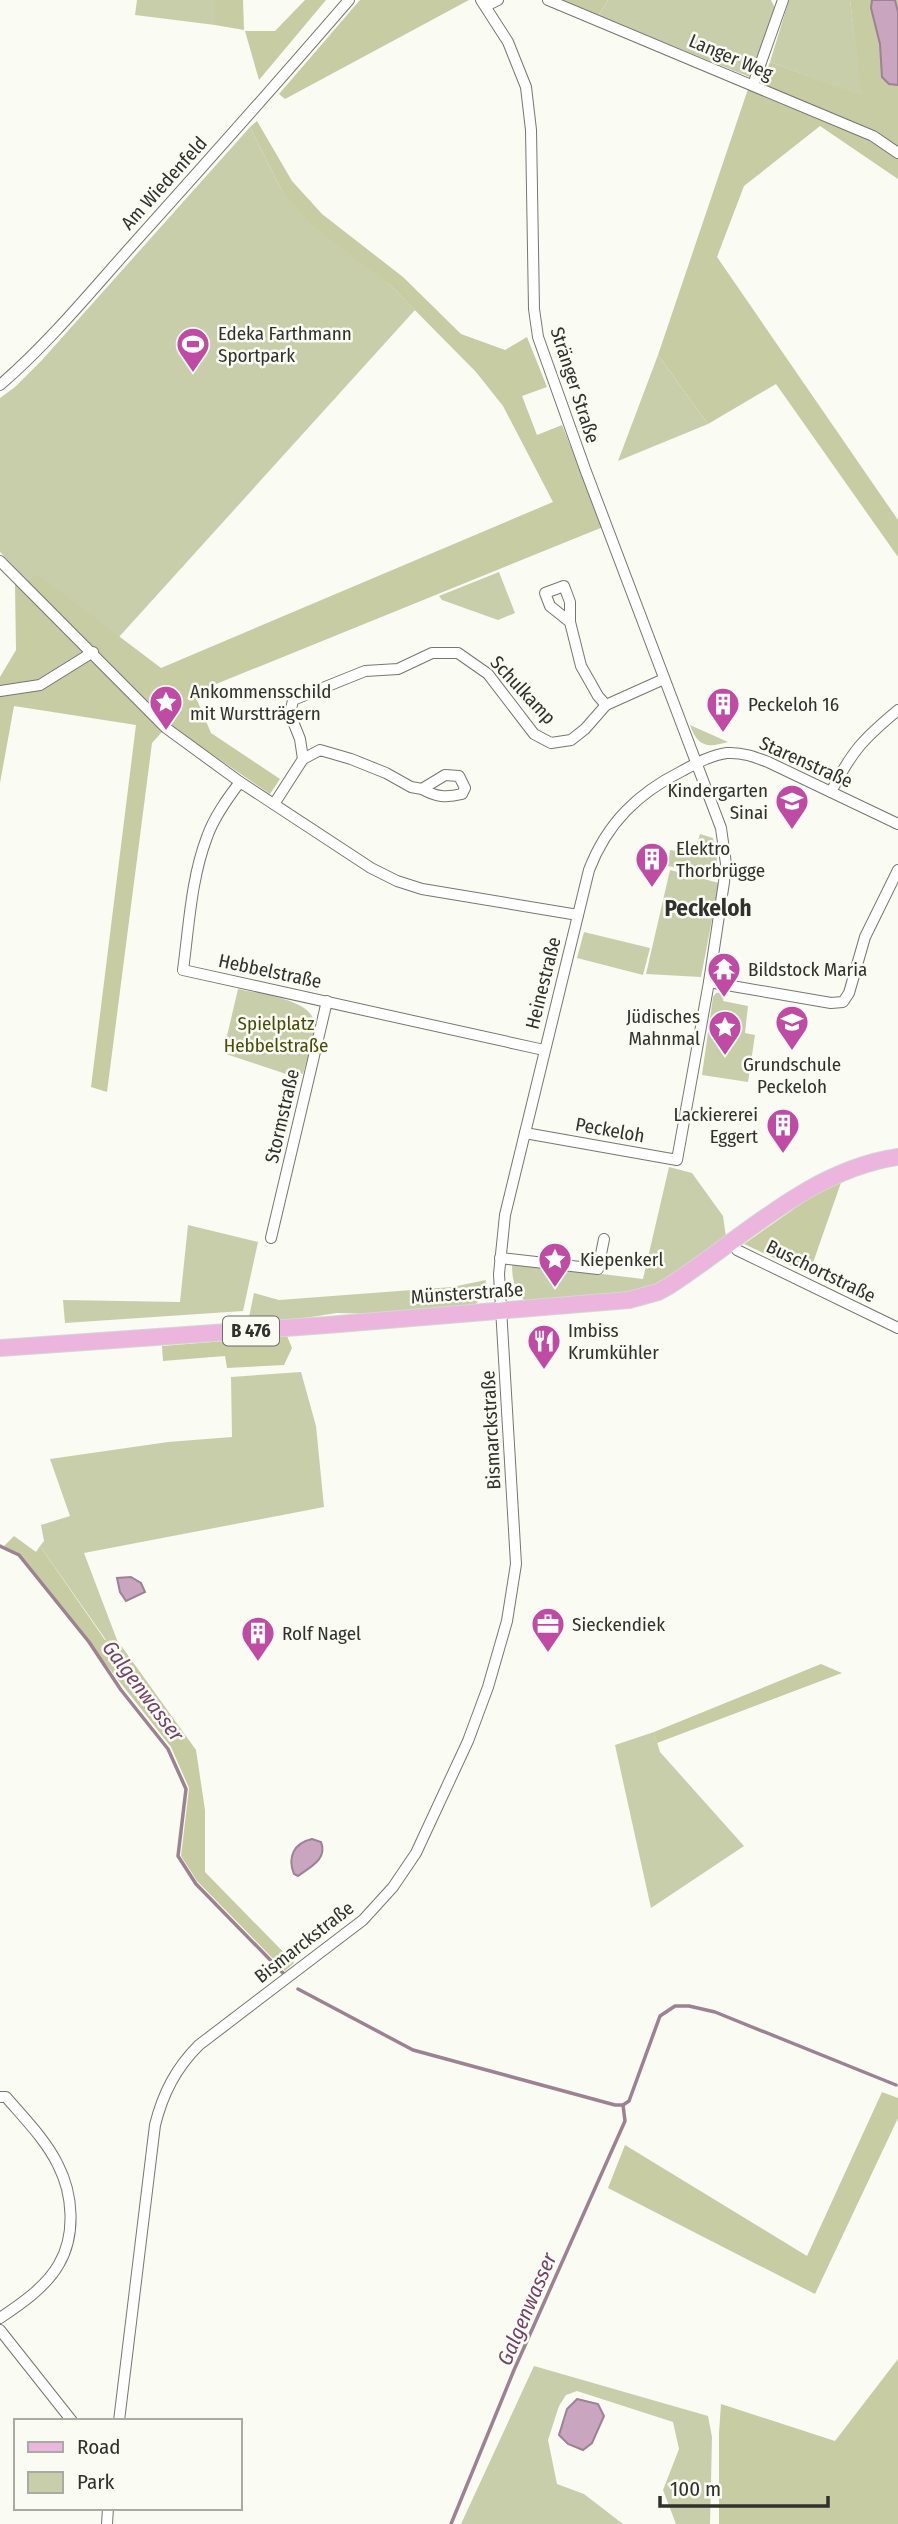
<svg xmlns="http://www.w3.org/2000/svg" width="898" height="2524" font-family="'Fira Sans Condensed',sans-serif">
	<style>
		.green { fill: #c9ceaa }
		.forest { fill: #c7cca3 }
		.water { fill: #caa5bf; stroke: #9c8293; stroke-width: 2 }
		.lines { fill: none; stroke-linecap: round; stroke-linejoin: round }
		.stream { stroke: #9c8293; stroke-width: 3.5 }
		.minor-casing { stroke: #767770; stroke-width: 12 }
		.primary-casing { stroke: #d6d6d5; stroke-width: 18 }
		.minor { stroke: #fff; stroke-width: 10 }
		.primary { stroke: #ecb5dd; stroke-width: 16 }
		.labels { text-anchor: middle; dominant-baseline: central; stroke-width: 5; stroke-linejoin: round; paint-order: stroke }
		.shield { fill: #fafbf3; stroke: #6d6d68; stroke-width: 2 }
		.shield-label { font-size: 18px; font-weight: bold; fill: #30302d }
		.street-label { font-size: 19px; fill: #30302d; stroke: #fafbf3 }
		.poi-label { font-size: 19px; fill: #30302d; stroke: #fafbf3; text-anchor: start }
		.park-label { font-size: 19px; fill: #484c07; stroke: #fafbf3 }
		.water-label { font-size: 21px; font-style: italic; fill: #744267; stroke: #fafbf3 }
		.quarter-label { font-size: 23px; font-weight: bold; fill: #30302d; stroke: #fafbf3 }
	</style>
	<rect width="100%" height="100%" fill="#fafbf3"/>
	<g class="green">
		<polygon points="137,0 215,0 215,25 135,15"/>
		<polygon points="608,0 771,0 775,8 752,78 598,16"/>
		<polygon points="789,0 850,0 863,96 770,62"/>
		<polygon points="250,127 282,191 390,285 415,310 119,637 38,576 27,580 0,552 0,398 15,387 42,360"/>
		<polygon points="658,355 708,424 618,461"/>
		<polygon points="499,572 515,613 498,620 442,600 439,596"/>
		<path d="M 690,725 L 728,742 C 707,748 698,747 690,725 Z"/>
		<polygon points="700,834 713,838 717,857 715,876 668,866 670,850 694,854"/>
		<polygon points="670,870 719,883 701,977 646,974"/>
		<polygon points="584,932 650,948 643,975 577,958"/>
		<path d="M 238,989 C 258,994 317,999 314,1026 C 313,1042 307,1059 303,1074 L 294,1071 L 292,1076 L 223,1053 Z"/>
		<polygon points="724,992 723,1001 748,1006 745,1033 755,1035 748,1082 702,1075 713,997 716,993"/>
		<path d="M 669,1167 L 692,1173 L 723,1216 L 726,1237 L 656,1286 L 635,1293 L 539,1302 L 525,1301 C 514,1289 512,1279 512,1263 L 643,1279 Z"/>
		<polygon points="188,1225 258,1242 243,1311 65,1323 63,1300 180,1302"/>
		<polygon points="486,1280 483,1296 473,1307 378,1314 337,1313 298,1319 248,1322 254,1293 279,1300 452,1287"/>
		<polygon points="301,1372 316,1426 324,1507 84,1553 117,1640 106,1640 40,1546 44,1541 41,1525 70,1516 50,1459 168,1442 232,1437 231,1377"/>
		<polygon points="654,1732 660,1752 744,1846 651,1908 615,1745"/>
		<polygon points="534,2366 708,2416 712,2437 710,2524 676,2524 663,2490 679,2449 673,2422 577,2391 566,2395 559,2406 548,2440 557,2484 584,2494 623,2524 461,2524"/>
	</g>
	<g class="forest">
		<polygon points="215,0 243,0 244,30 215,25"/>
		<polygon points="305,0 326,0 259,80 245,31 275,31"/>
		<polygon points="360,0 469,0 285,99 279,94"/>
		<polygon points="559,0 608,0 598,16"/>
		<polygon points="850,0 898,0 898,179 820,126 744,186 717,257 898,520 898,557 776,384 708,424 658,355 748,89 758,93 770,62 862,95"/>
		<polygon points="257,121 292,181 322,214 403,277 461,334 505,350 527,337 547,387 522,396 537,435 562,425 603,527 194,693 211,733 280,779 270,794 175,729 170,723 152,743 107,1092 91,1087 136,725 14,706 0,783 0,677 16,650 15,585 38,575 161,668 553,502 503,406 476,372 390,285 312,225 282,191 250,127"/>
		<polygon points="843,1177 809,1274 744,1244 828,1185"/>
		<polygon points="287,1336 292,1348 284,1365 227,1368 225,1356 163,1361 162,1346"/>
		<polygon points="14,1536 36,1552 40,1546 105,1640 117,1640 196,1750 205,1810 205,1872 294,1963 285,1971 197,1881 181,1856 189,1788 171,1747 19,1554 4,1546"/>
		<polygon points="821,1664 842,1673 657,1743 654,1732"/>
		<polygon points="882,2092 898,2098 898,2118 815,2294 608,2188 625,2145 807,2256"/>
		<polygon points="898,2359 898,2524 719,2524 719,2433 721,2404 835,2441"/>
	</g>
	<g class="water">
		<polygon points="872,0 895,0 898,12 898,85 889,84 882,77 880,44 871,8"/>
		<polygon points="131,1577 141,1583 145,1592 126,1601 120,1592 117,1578"/>
		<path d="M 312,1839 L 321,1842 C 328,1859 310,1867 298,1876 L 294,1874 C 287,1857 294,1843 312,1839 Z"/>
		<polygon points="577,2399 598,2404 604,2416 592,2443 583,2450 568,2444 559,2435 567,2409"/>
	</g>
	<g class="lines">
		<g class="stream">
			<polyline points="0,1546 19,1555 89,1642 121,1690 168,1749 186,1789 178,1856 196,1884 283,1973"/>
			<polyline points="298,1989 413,2050 615,2105 623,2105 629,2101 660,2016 675,2006 689,2006 715,2012 896,2085"/>
			<polyline points="451,2524 514,2370 625,2121 623,2105"/>
		</g>
		<defs>
			<g id="minor">
				<polyline points="481,0 508,42 526,87 531,130 534,309 538,337 585,469 721,828 726,864 724,882 709,982 677,1160 525,1133"/>
				<polyline points="548,0 873,136 898,153"/>
				<polyline points="486,6 498,0"/>
				<polyline points="753,85 783,0"/>
				<path d="M 0,385 C 50,342 92,290 136,241 C 208,161 279,81 349,0"/>
				<polyline points="0,561 166,728 240,782"/>
				<polyline points="570,622 570,602 564,586 545,593 550,606 570,622 581,666 598,696 606,705"/>
				<polyline points="0,691 40,685 93,652"/>
				<path d="M 303,759 L 320,750 L 351,759 L 386,773 L 411,787 L 422,789 L 445,775 L 459,776 L 465,788 L 462,794 C 446,798 436,797 422,789"/>
				<path d="M 831,792 C 852,751 863,739 898,710"/>
				<polyline points="274,804 303,759 300,739 290,714 293,700 365,671 398,669 432,653 458,653 488,674 534,734 551,743 571,740 585,729 606,705 664,679"/>
				<polyline points="709,982 831,1003 843,1002 849,993 865,937 898,870"/>
				<path d="M 544,1050 L 183,970 C 189,926 191,879 207,837 C 214,817 227,799 240,782 L 371,868 L 397,881 L 422,889 L 578,915"/>
				<polyline points="271,1238 327,1001"/>
				<polyline points="733,1242 737,1250 898,1328"/>
				<polyline points="500,1258 598,1269 604,1239"/>
				<path d="M 0,2097 L 6,2097 C 24,2118 46,2140 58,2165 C 73,2194 76,2235 59,2264 C 46,2287 21,2304 0,2318"/>
				<polyline points="0,2330 72,2421"/>
				<path d="M 119,2421 L 155,2125 C 163,2093 176,2068 199,2045 L 363,1920 L 393,1887 L 416,1853 L 468,1741 L 488,1687 L 507,1621 L 516,1564 L 499,1274 L 505,1215 L 589,870 C 607,823 638,793 682,771 C 695,764 711,755 727,753 C 742,752 755,757 768,762 L 898,824"/>
				<polyline points="107,2524 108,2508"/>
			</g>
			<path id="primary" d="M 0,1348 L 327,1325 L 629,1300 L 658,1292 L 669,1286 C 742,1239 809,1170 898,1157"/>
		</defs>
		<use href="#minor" class="minor-casing"/>
		<use href="#primary" class="primary-casing"/>
		<use href="#minor" class="minor"/>
		<use href="#primary" class="primary"/>
	</g>
	<defs>
		<symbol id="stadium-pin" viewBox="-11 -11 22 30"><path d="M0 17L-7.5 6A9.5 9.5 0 1 1 7.5 6Z" fill="#c04ba4" stroke="#fafbf3"/><path d="M0-5a6.5 5 0 1 0 0 10a6.5 5 0 1 0 0-10ZM-3.5-1.8h7v3.6h-7Z" fill="#fff"/></symbol>
		<symbol id="sight-pin" viewBox="-11 -11 22 30"><path d="M0 17L-7.5 6A9.5 9.5 0 1 1 7.5 6Z" fill="#c04ba4" stroke="#fafbf3"/><path d="M0-6L1.8-2.2L6-1.7L2.9 1.2L3.7 5.4L0 3.3L-3.7 5.4L-2.9 1.2L-6-1.7L-1.8-2.2Z" fill="#fff"/></symbol>
		<symbol id="building-pin" viewBox="-11 -11 22 30"><path d="M0 17L-7.5 6A9.5 9.5 0 1 1 7.5 6Z" fill="#c04ba4" stroke="#fafbf3"/><path d="M-4-6H4V6H1V3H-1V6H-4ZM-2.5-4.3h1.7v1.8h-1.7ZM.8-4.3h1.7v1.8H.8ZM-2.5-1h1.7V.8h-1.7ZM.8-1h1.7V.8H.8Z" fill="#fff"/></symbol>
		<symbol id="school-pin" viewBox="-11 -11 22 30"><path d="M0 17L-7.5 6A9.5 9.5 0 1 1 7.5 6Z" fill="#c04ba4" stroke="#fafbf3"/><path d="M0-5L7-2L0 1L-7-2ZM-4 1L0 2.5L4 1V4Q0 6-4 4Z" fill="#fff"/></symbol>
		<symbol id="temple-pin" viewBox="-11 -11 22 30"><path d="M0 17L-7.5 6A9.5 9.5 0 1 1 7.5 6Z" fill="#c04ba4" stroke="#fafbf3"/><path d="M0-6L5-2H3V0L6.5 2.5H4V6H1.5V3h-3V6H-4V2.5H-6.5L-3 0V-2H-5Z" fill="#fff"/></symbol>
		<symbol id="restaurant-pin" viewBox="-11 -11 22 30"><path d="M0 17L-7.5 6A9.5 9.5 0 1 1 7.5 6Z" fill="#c04ba4" stroke="#fafbf3"/><path d="M-5-6h1v4h1v-4h1v4h1v-4h1v5L-1.5 .5V6h-2V.5L-5-1ZM5-6V6H3V1.5H1.5Q1.5-4 5-6Z" fill="#fff"/></symbol>
		<symbol id="office-pin" viewBox="-11 -11 22 30"><path d="M0 17L-7.5 6A9.5 9.5 0 1 1 7.5 6Z" fill="#c04ba4" stroke="#fafbf3"/><path d="M-6-3h4V-5.5h4V-3h4V5H-6ZM-1-4.5V-3h2v-1.5ZM-6 0V1H6V0Z" fill="#fff"/></symbol>
	</defs>
	<g fill-rule="evenodd">
		<use href="#stadium-pin" x="174" y="325" width="38" height="52"/>
		<use href="#sight-pin" x="147" y="683" width="38" height="52"/>
		<use href="#building-pin" x="704" y="685" width="38" height="52"/>
		<use href="#school-pin" x="773" y="782" width="38" height="52"/>
		<use href="#building-pin" x="633" y="840" width="38" height="52"/>
		<use href="#temple-pin" x="705" y="950" width="38" height="52"/>
		<use href="#school-pin" x="773" y="1003" width="38" height="52"/>
		<use href="#sight-pin" x="706" y="1008" width="38" height="52"/>
		<use href="#building-pin" x="764" y="1106" width="38" height="52"/>
		<use href="#sight-pin" x="536" y="1240" width="38" height="52"/>
		<use href="#restaurant-pin" x="525" y="1322" width="38" height="52"/>
		<use href="#office-pin" x="529" y="1605" width="38" height="52"/>
		<use href="#building-pin" x="239" y="1614" width="38" height="52"/>
	</g>
	<g class="labels">
		<rect class="shield" x="223" y="1316.5" width="56" height="29" rx="5"/>
		<g class="shield-label">
			<text x="251" y="1331">B 476</text>
		</g>
		<g class="street-label">
			<text transform="translate(731 57) rotate(23)">Langer Weg</text>
			<text transform="translate(164 183) rotate(-48)">Am Wiedenfeld</text>
			<text transform="translate(575 385) rotate(72)">Stränger Straße</text>
			<text transform="translate(523 690) rotate(47)">Schulkamp</text>
			<text transform="translate(806 762) rotate(24)">Starenstraße</text>
			<text transform="translate(270 971) rotate(12)">Hebbelstraße</text>
			<text transform="translate(543 983) rotate(-76)">Heinestraße</text>
			<text transform="translate(282 1116) rotate(-77)">Stormstraße</text>
			<text transform="translate(610 1130) rotate(10)">Peckeloh</text>
			<text transform="translate(821 1271) rotate(26)">Buschortstraße</text>
			<text transform="translate(467 1293) rotate(-4)">Münsterstraße</text>
			<text transform="translate(491 1430) rotate(-93)">Bismarckstraße</text>
			<text transform="translate(304 1942) rotate(-38)">Bismarckstraße</text>
		</g>
		<g class="poi-label">
			<text x="218" y="333">Edeka Farthmann<tspan x="218" dy="22">Sportpark</tspan></text>
			<text x="190" y="691">Ankommensschild<tspan x="190" dy="22">mit Wurstträgern</tspan></text>
			<text x="748" y="704">Peckeloh 16</text>
			<text x="768" y="790" text-anchor="end">Kindergarten<tspan x="768" dy="22">Sinai</tspan></text>
			<text x="676" y="848">Elektro<tspan x="676" dy="22">Thorbrügge</tspan></text>
			<text x="748" y="969">Bildstock Maria</text>
			<text x="700" y="1016" text-anchor="end">Jüdisches<tspan x="700" dy="22">Mahnmal</tspan></text>
			<text x="792" y="1064" text-anchor="middle">Grundschule<tspan x="792" dy="22">Peckeloh</tspan></text>
			<text x="758" y="1114" text-anchor="end">Lackiererei<tspan x="758" dy="22">Eggert</tspan></text>
			<text x="580" y="1259">Kiepenkerl</text>
			<text x="568" y="1330">Imbiss<tspan x="568" dy="22">Krumkühler</tspan></text>
			<text x="572" y="1624">Sieckendiek</text>
			<text x="282" y="1633">Rolf Nagel</text>
		</g>
		<g class="park-label">
			<text x="276" y="1023">Spielplatz<tspan x="276" dy="22">Hebbelstraße</tspan></text>
		</g>
		<g class="water-label">
			<text transform="translate(143 1691) rotate(53)">Galgenwasser</text>
			<text transform="translate(527 2309) rotate(-67)">Galgenwasser</text>
		</g>
		<g class="quarter-label">
			<text x="708" y="908">Peckeloh</text>
		</g>
	</g>
	<rect x="14" y="2419" width="228" height="91" fill="#fafbf3" stroke="#a9aaa4" stroke-width="2"/>
	<rect x="28" y="2442" width="35" height="10" fill="#ecb5dd" stroke="#a9aaa4" stroke-width="2"/>
	<text x="77" y="2454" font-size="21" fill="#30302d">Road</text>
	<rect x="28" y="2472" width="35" height="21" fill="#c9ceaa" stroke="#a9aaa4" stroke-width="2"/>
	<text x="77" y="2489" font-size="21" fill="#30302d">Park</text>
	<path d="M660 2496v10h168v-10" fill="none" stroke="#30302d" stroke-width="3.5"/>
	<text x="670" y="2496" font-size="21" fill="#30302d" stroke="#fafbf3" stroke-width="5" paint-order="stroke">100 m</text>
</svg>
